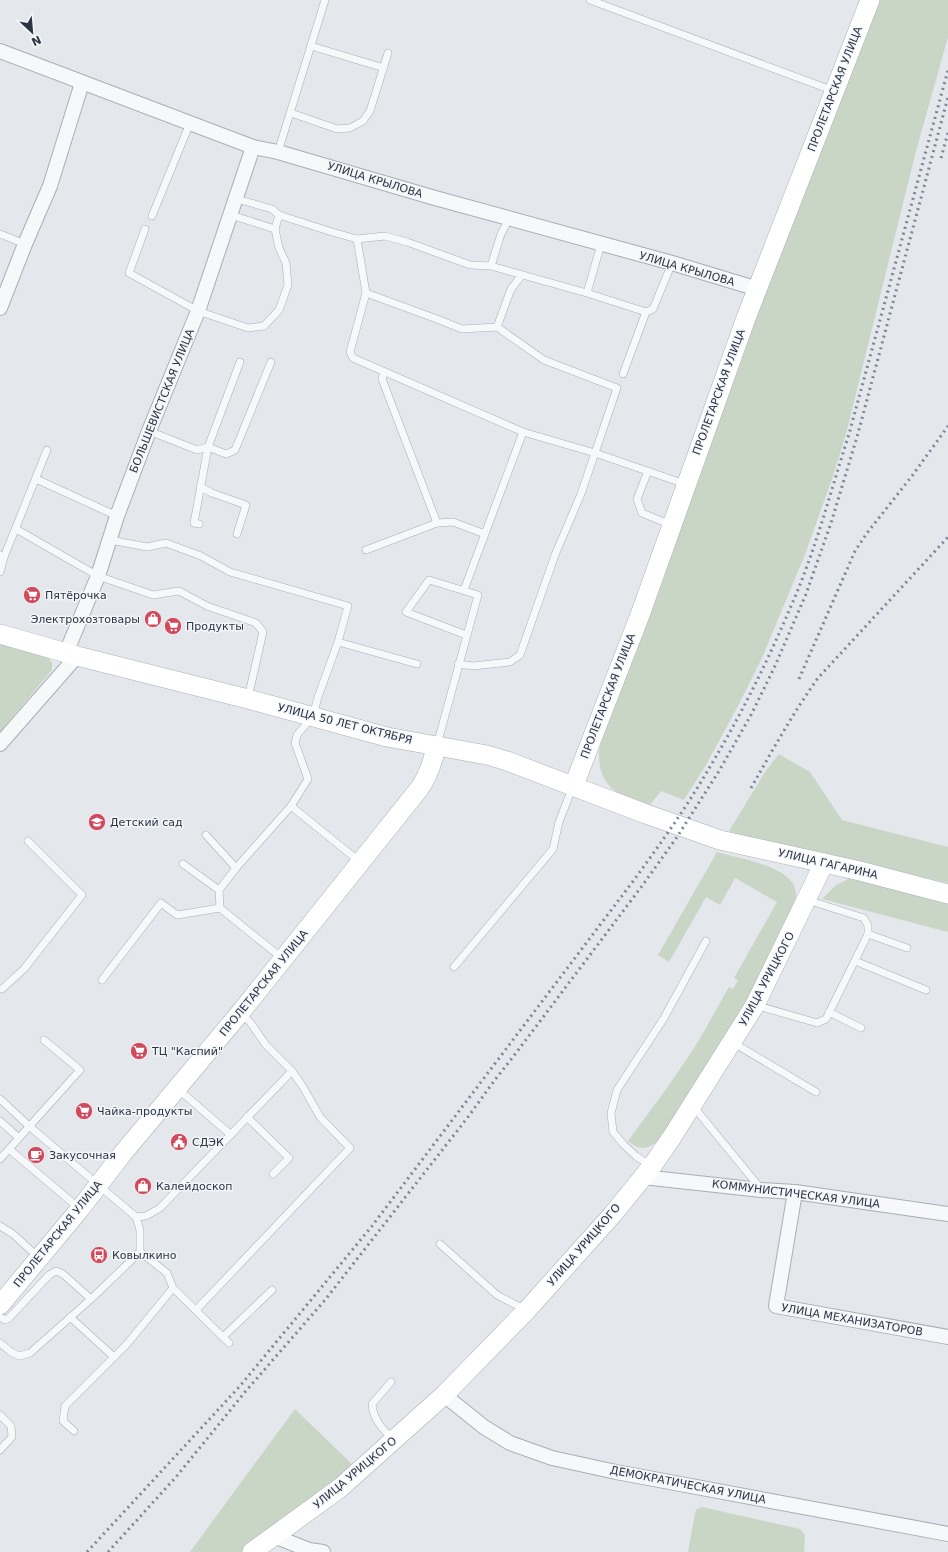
<svg xmlns="http://www.w3.org/2000/svg" width="948" height="1552" font-family="'DejaVu Sans',sans-serif">
	<style>
		.green { fill: #c9d6c5 }
		.lines { fill: none; stroke-linecap: round; stroke-linejoin: round }
		.lane-casing { stroke: #a9aeb7; stroke-width: 8 }
		.street-casing { stroke: #a9aeb7; stroke-width: 16 }
		.secondary-casing { stroke: #a9aeb7; stroke-width: 20 }
		.lane { stroke: #f7f8fa; stroke-width: 7 }
		.street { stroke: #f7f8fa; stroke-width: 14 }
		.secondary { stroke: #fff; stroke-width: 19 }
		.rail { stroke: #7d8696; stroke-width: 3; stroke-dasharray: 2 4; stroke-linecap: butt }
		.labels { text-anchor: middle; dominant-baseline: central; stroke-width: 3; stroke-linejoin: round; paint-order: stroke }
		.street-label { font-size: 11px; fill: #2b3445; stroke: #f4f6f9 }
		.poi-label { font-size: 11px; fill: #2b3445; stroke: #f4f6f9; text-anchor: start }
	</style>
	<rect width="100%" height="100%" fill="#e4e7ec"/>
	<g class="green">
		<path d="M 879,0 L 948,0 L 948,37 L 916,151 L 846,434 L 833,476 L 806,552 L 762,658 L 737,708 L 706,765 L 684,800 L 661,791 L 649,806 C 640,802 629,799 620,794 C 600,784 596,760 601,740 L 695,475 Z"/>
		<polygon points="0,643 47,656 52,663 52,670 0,732"/>
		<polygon points="779,754 810,772 842,820 948,847 948,883 749,838 729,831 765,772"/>
		<path d="M 717,852 C 737,858 783,865 793,884 C 796,889 796,896 797,902 L 747,1000 L 661,1138 C 649,1149 641,1152 628,1141 C 652,1108 677,1076 699,1040 C 709,1023 719,1004 729,987 L 733,989 L 738,980 L 734,978 L 777,902 L 735,878 L 720,905 L 706,897 L 669,962 L 658,955 Z"/>
		<polygon points="848,879 859,879 948,901 948,932 822,899 835,886"/>
		<polygon points="295,1409 359,1471 247,1552 190,1552"/>
		<polygon points="702,1507 800,1529 805,1535 804,1552 688,1552 695,1513 696,1510"/>
	</g>
	<g class="lines">
		<defs>
			<g id="lane">
				<polyline points="590,0 834,91"/>
				<polyline points="311,46 384,68"/>
				<polyline points="291,113 337,129 350,128 363,121 370,111 388,53"/>
				<polyline points="278,152 325,0"/>
				<polyline points="237,199 272,209 279,215 332,232 357,239 385,236 407,242 470,265 491,266 587,293 646,312"/>
				<polyline points="231,215 275,229"/>
				<polyline points="152,216 190,123"/>
				<polyline points="145,229 129,273 198,311 248,328 264,326 279,310 288,285 286,263 279,248 275,229 279,215"/>
				<polyline points="0,234 25,244"/>
				<polyline points="357,239 366,293"/>
				<polyline points="491,266 501,234 509,219"/>
				<polygon points="366,293 437,319 462,329 497,327 544,360 617,388 595,453 523,432 353,358 350,352"/>
				<polyline points="587,293 601,244"/>
				<polyline points="497,327 511,289 522,275"/>
				<polyline points="384,372 382,379 437,523"/>
				<polyline points="623,374 646,312 653,309 672,263"/>
				<polyline points="149,431 197,450 208,447 226,454 235,450 271,362"/>
				<polyline points="648,471 637,499 642,513 671,525"/>
				<polyline points="36,479 117,516"/>
				<polyline points="200,487 212,493 246,505 237,534"/>
				<polyline points="199,524 194,523 208,447 240,362"/>
				<polyline points="16,529 98,576 153,595 179,591 207,606 256,623 263,632 248,698"/>
				<polyline points="110,540 147,547 166,543 201,556 230,572 348,606 338,642 318,697 313,716 297,735 295,743 308,779 291,806 360,862"/>
				<polyline points="366,550 437,523 453,522 485,534"/>
				<polyline points="0,555 4,557 47,450"/>
				<polyline points="0,572 4,557"/>
				<polyline points="464,590 523,432"/>
				<polyline points="338,642 417,664"/>
				<polyline points="458,664 473,666 510,662 520,655 555,555 581,494 595,453 685,484"/>
				<polyline points="437,745 478,595 429,580 406,612 466,635"/>
				<polyline points="206,835 236,868 219,890"/>
				<polyline points="183,864 219,890 220,908"/>
				<polyline points="236,868 291,806"/>
				<polyline points="868,934 907,948"/>
				<polyline points="855,961 926,990"/>
				<polyline points="454,967 553,849 559,822 573,786"/>
				<polyline points="102,980 161,903 177,915 220,908 283,959"/>
				<polyline points="2,989 24,969 82,895 28,841"/>
				<polyline points="755,1005 817,1023 826,1019 868,934 868,926 864,918 807,900"/>
				<polyline points="829,1012 861,1028"/>
				<polyline points="732,1042 816,1092"/>
				<polyline points="178,1089 231,1135"/>
				<polyline points="0,1099 29,1126 136,1217 140,1230 140,1252 91,1299 30,1353 19,1356 11,1352 0,1343"/>
				<polyline points="693,1106 761,1189"/>
				<polyline points="247,1117 289,1158 273,1174"/>
				<polyline points="0,1121 19,1138"/>
				<polyline points="9,1149 80,1070 44,1040"/>
				<polyline points="0,1159 9,1149 80,1209"/>
				<polyline points="651,1166 636,1156 624,1145 613,1132 611,1113 617,1090 664,1018 706,941"/>
				<polyline points="136,1217 146,1216 160,1208 292,1071 266,1045 250,1022 240,1013"/>
				<polyline points="0,1226 13,1234 38,1257"/>
				<polyline points="440,1244 497,1295 526,1310"/>
				<polyline points="140,1252 167,1273 173,1288 229,1343"/>
				<polyline points="196,1310 350,1148 320,1117 303,1087 292,1071"/>
				<polyline points="0,1317 5,1320 9,1318 49,1275 56,1271 63,1274 91,1299"/>
				<polyline points="70,1317 114,1357"/>
				<polyline points="224,1336 272,1290"/>
				<path d="M 391,1382 L 372,1404 C 373,1419 382,1429 393,1439"/>
				<polyline points="0,1415 11,1426 12,1437 0,1450"/>
				<polyline points="74,1431 63,1421 65,1406 127,1344 173,1288"/>
			</g>
			<g id="street">
				<polyline points="0,51 253,147 278,152 435,198 672,263 758,289"/>
				<polyline points="0,308 25,244 50,186 82,83"/>
				<polyline points="66,653 98,576 117,516 149,431 198,311 253,147"/>
				<polyline points="0,744 77,656"/>
				<polyline points="643,1177 761,1190 795,1192 948,1214"/>
				<polyline points="795,1192 776,1306 948,1337"/>
				<polyline points="444,1395 484,1427 510,1443 552,1458 616,1472 948,1534"/>
				<polyline points="274,1536 309,1550 323,1552"/>
			</g>
			<g id="secondary">
				<polyline points="0,634 77,656 248,699 387,737 487,755 507,761 646,814 720,840 860,871 948,894"/>
				<polyline points="574,785 640,615 746,318 870,0"/>
				<path d="M 0,1305 L 80,1209 L 123,1153 L 240,1013 L 419,789 C 429,775 433,762 436,746"/>
				<polyline points="252,1552 340,1488 444,1395 527,1310 613,1214 652,1166 672,1137 755,1005 824,863"/>
			</g>
		</defs>
		<use href="#lane" class="lane-casing"/>
		<use href="#street" class="street-casing"/>
		<use href="#secondary" class="secondary-casing"/>
		<use href="#lane" class="lane"/>
		<use href="#street" class="street"/>
		<use href="#secondary" class="secondary"/>
		<g class="rail">
			<polyline points="941,158 948,133"/>
			<polyline points="799,679 855,551 867,533 912,476 948,426"/>
			<path d="M 751,788 C 772,751 793,713 818,678 L 948,537"/>
			<path d="M 87,1552 L 240,1386 L 372,1226 L 634,880 C 661,843 688,805 711,765 C 744,710 772,652 797,592 C 818,541 832,487 849,434 L 948,70"/>
			<polyline points="108,1552 176,1477 245,1392 325,1300 468,1117 494,1081 516,1053 642,886 677,837 719,771 751,715 775,666 806,594 831,523 857,437 948,97"/>
		</g>
	</g>
	<defs>
		<symbol id="supermarket-disc" viewBox="-11 -11 22 22"><circle r="9.5" fill="#d1495b" stroke="#f4f6f9"/><path d="M-6-5.5h2.5l.6 2H6L4.5 2H-2.5L-4.4-4H-6ZM-1.5 3.2a1.3 1.3 0 1 0 .1 0ZM3 3.2a1.3 1.3 0 1 0 .1 0Z" fill="#fff"/></symbol>
		<symbol id="shop-disc" viewBox="-11 -11 22 22"><circle r="9.5" fill="#d1495b" stroke="#f4f6f9"/><path d="M-5-2.5h2.3a2.7 3.5 0 0 1 5.4 0H5L5.5 6h-11ZM-1.5-2.5h3a1.5 2.3 0 0 0-3 0Z" fill="#fff"/></symbol>
		<symbol id="school-disc" viewBox="-11 -11 22 22"><circle r="9.5" fill="#d1495b" stroke="#f4f6f9"/><path d="M0-5L7-2L0 1L-7-2ZM-4 1L0 2.5L4 1V4Q0 6-4 4Z" fill="#fff"/></symbol>
		<symbol id="civic-disc" viewBox="-11 -11 22 22"><circle r="9.5" fill="#d1495b" stroke="#f4f6f9"/><path d="M-.6-6.5H3V-4.5H.6V-3L4-1V1h2V6H-6V1h2V-1L-.6-3ZM-1.2 2.5V6h2.4V2.5Z" fill="#fff"/></symbol>
		<symbol id="cafe-disc" viewBox="-11 -11 22 22"><circle r="9.5" fill="#d1495b" stroke="#f4f6f9"/><path d="M-5.5-4.5H6V0H3Q3 3.5 0 3.5H-2.5Q-5.5 3.5-5.5 0ZM3-3.2v2h1.7v-2ZM-6 4.5H4V6H-6Z" fill="#fff"/></symbol>
		<symbol id="bus-disc" viewBox="-11 -11 22 22"><circle r="9.5" fill="#d1495b" stroke="#f4f6f9"/><path d="M-5-6H5V4H4V6H2V4H-2V6H-4V4H-5ZM-3.5-4V0h7V-4ZM-3.5 1.2v1.5H-2V1.2ZM2 1.2v1.5H3.5V1.2Z" fill="#fff"/></symbol>
	</defs>
	<g fill-rule="evenodd">
		<use href="#supermarket-disc" x="22" y="585" width="20" height="20"/>
		<use href="#shop-disc" x="143" y="609" width="20" height="20"/>
		<use href="#supermarket-disc" x="163" y="616" width="20" height="20"/>
		<use href="#school-disc" x="87" y="812" width="20" height="20"/>
		<use href="#supermarket-disc" x="129" y="1041" width="20" height="20"/>
		<use href="#supermarket-disc" x="74" y="1101" width="20" height="20"/>
		<use href="#civic-disc" x="169" y="1132" width="20" height="20"/>
		<use href="#cafe-disc" x="26" y="1145" width="20" height="20"/>
		<use href="#shop-disc" x="133" y="1176" width="20" height="20"/>
		<use href="#bus-disc" x="89" y="1245" width="20" height="20"/>
	</g>
	<g class="labels">
		<g class="street-label">
			<text transform="translate(835 89) rotate(-69)">ПРОЛЕТАРСКАЯ УЛИЦА</text>
			<text transform="translate(375 180) rotate(17)">УЛИЦА КРЫЛОВА</text>
			<text transform="translate(687 269) rotate(16)">УЛИЦА КРЫЛОВА</text>
			<text transform="translate(719 392) rotate(-70)">ПРОЛЕТАРСКАЯ УЛИЦА</text>
			<text transform="translate(162 401) rotate(-68)">БОЛЬШЕВИСТСКАЯ УЛИЦА</text>
			<text transform="translate(608 696) rotate(-69)">ПРОЛЕТАРСКАЯ УЛИЦА</text>
			<text transform="translate(345 724) rotate(14)">УЛИЦА 50 ЛЕТ ОКТЯБРЯ</text>
			<text transform="translate(828 864) rotate(13)">УЛИЦА ГАГАРИНА</text>
			<text transform="translate(767 979) rotate(-62)">УЛИЦА УРИЦКОГО</text>
			<text transform="translate(264 983) rotate(-51)">ПРОЛЕТАРСКАЯ УЛИЦА</text>
			<text transform="translate(796 1194) rotate(7)">КОММУНИСТИЧЕСКАЯ УЛИЦА</text>
			<text transform="translate(58 1234) rotate(-51)">ПРОЛЕТАРСКАЯ УЛИЦА</text>
			<text transform="translate(584 1245) rotate(-49)">УЛИЦА УРИЦКОГО</text>
			<text transform="translate(852 1320) rotate(10)">УЛИЦА МЕХАНИЗАТОРОВ</text>
			<text transform="translate(355 1473) rotate(-40)">УЛИЦА УРИЦКОГО</text>
			<text transform="translate(688 1485) rotate(11)">ДЕМОКРАТИЧЕСКАЯ УЛИЦА</text>
		</g>
		<g class="poi-label">
			<text x="45" y="595">Пятёрочка</text>
			<text x="140" y="619" text-anchor="end">Электрохозтовары</text>
			<text x="186" y="626">Продукты</text>
			<text x="110" y="822">Детский сад</text>
			<text x="152" y="1051">ТЦ "Каспий"</text>
			<text x="97" y="1111">Чайка-продукты</text>
			<text x="192" y="1142">СДЭК</text>
			<text x="49" y="1155">Закусочная</text>
			<text x="156" y="1186">Калейдоскоп</text>
			<text x="112" y="1255">Ковылкино</text>
		</g>
	</g>
	<g transform="translate(32 32) rotate(154)" stroke="#f4f6f9" stroke-width="3" paint-order="stroke">
	<path d="M0-3L7 15L0 10L-7 15Z" fill="#2b3445"/>
	<text y="-6" font-size="11" font-weight="bold" text-anchor="middle" fill="#2b3445">N</text>
	</g>
</svg>
